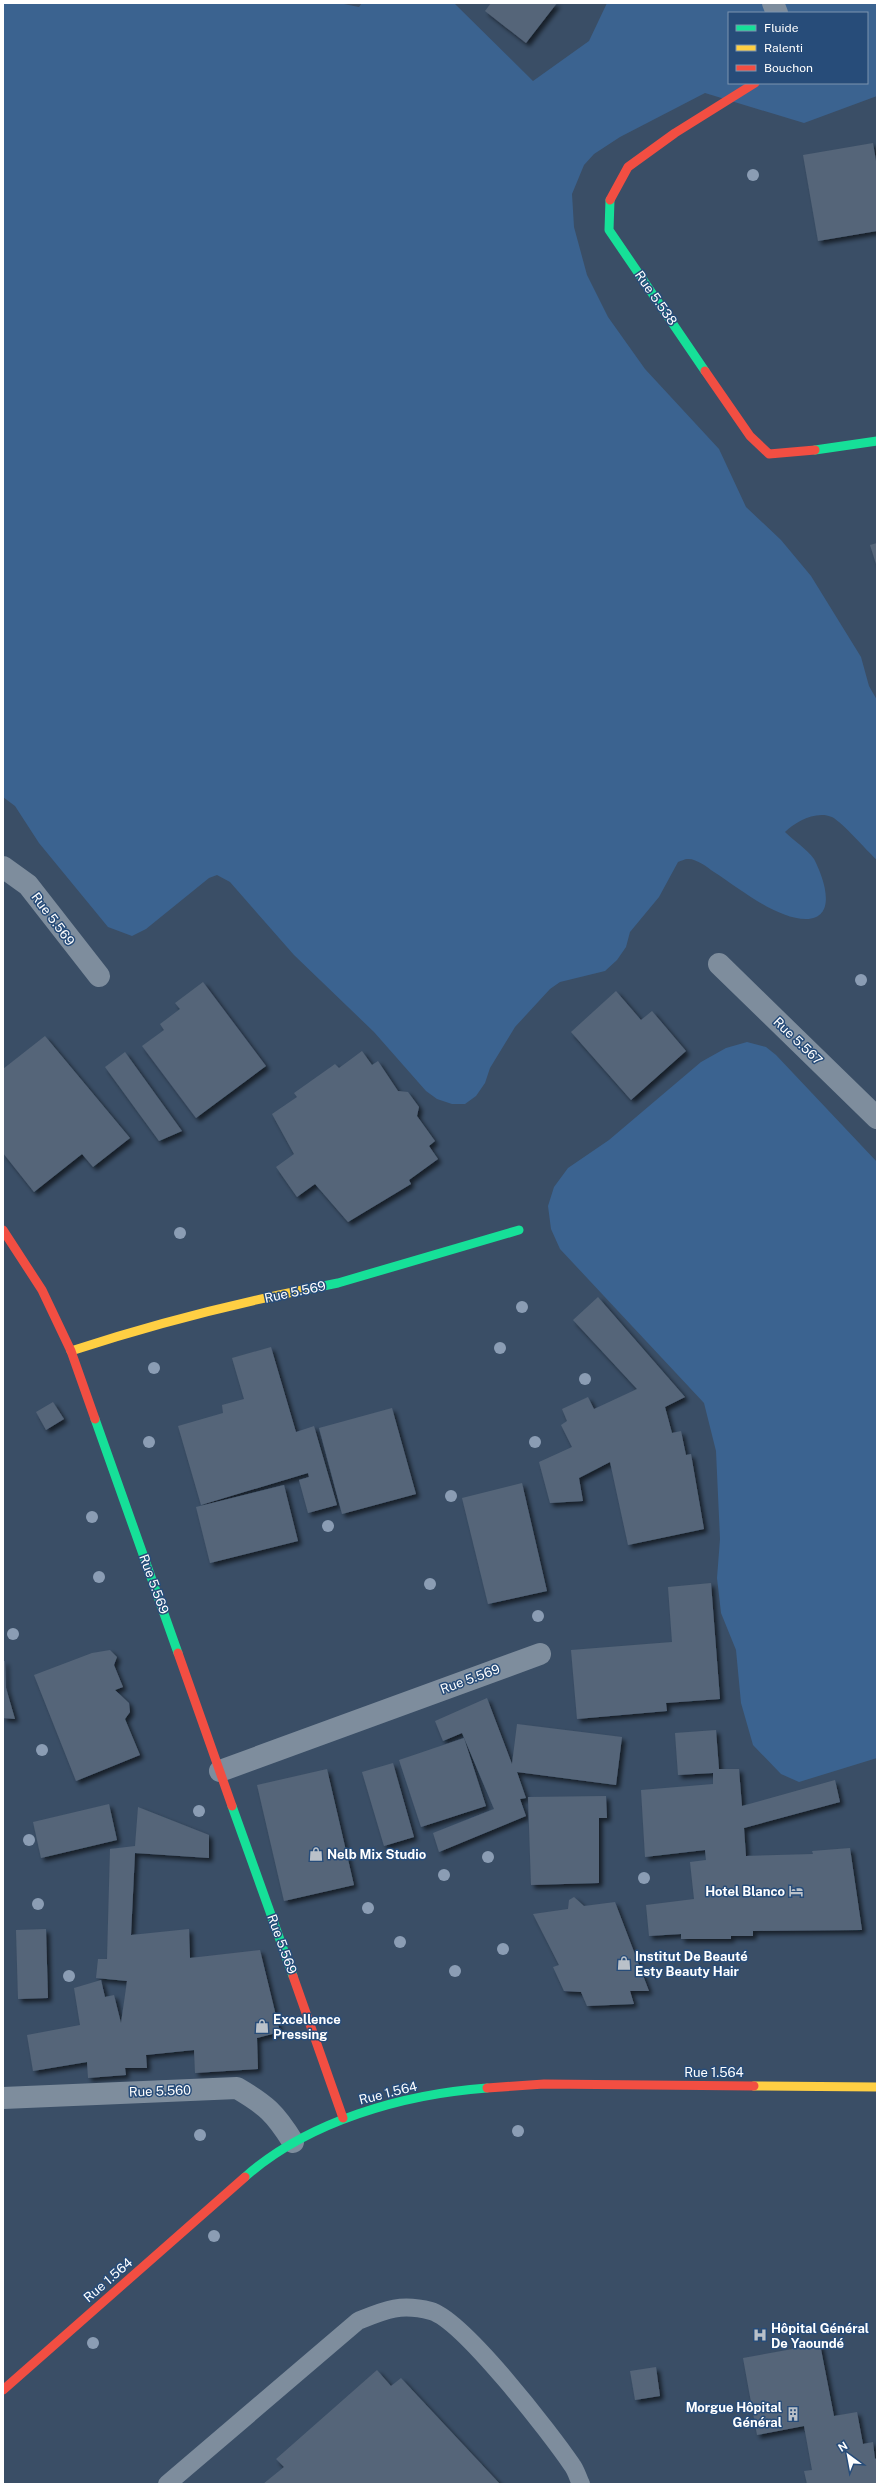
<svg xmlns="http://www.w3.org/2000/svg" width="880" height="2487" font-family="'Public Sans',sans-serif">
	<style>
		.green { fill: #3b6390; fill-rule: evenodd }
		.building { fill: #556579; filter: url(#shadow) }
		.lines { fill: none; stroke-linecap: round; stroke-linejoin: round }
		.lane { stroke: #7e8d9d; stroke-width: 18 }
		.street { stroke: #7e8d9d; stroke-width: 22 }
		.fast { stroke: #16e098; stroke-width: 9 }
		.slow { stroke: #ffcf43; stroke-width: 9 }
		.jam { stroke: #f24e42; stroke-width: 9 }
		.tree { fill: #8b9db4 }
		.labels { text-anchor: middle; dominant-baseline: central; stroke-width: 3; stroke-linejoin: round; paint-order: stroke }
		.street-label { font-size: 13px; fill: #fff; stroke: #274c79 }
		.poi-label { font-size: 13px; font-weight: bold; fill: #fff; stroke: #274c79; text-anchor: start }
	</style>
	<defs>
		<filter id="shadow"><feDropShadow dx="3.5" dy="3.5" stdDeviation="2" flood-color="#0009"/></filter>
	</defs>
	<rect width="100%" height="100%" fill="#3a4e66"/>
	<g class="green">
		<path d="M 3,3 L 339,3 L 359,7 L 362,3 L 454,3 L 533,81 L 589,41 L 607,3 L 877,3 L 877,96 L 804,123 L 705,93 L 620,137 L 594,154 L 584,165 L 572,194 L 574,227 L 587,275 L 608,317 L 645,369 L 719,449 L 746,507 L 781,540 L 811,576 L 861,657 L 869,686 L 877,700 L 877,860 C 866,850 843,823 832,817 C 816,810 795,822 785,832 C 793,840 807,849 814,859 C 823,876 839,918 806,919 C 776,919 739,888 714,872 C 707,867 696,858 687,859 C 685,859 681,861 678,862 L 659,897 L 630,932 L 626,947 L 617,960 L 605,971 L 560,982 L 550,989 L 515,1027 L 490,1068 L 485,1083 L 476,1096 L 465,1104 L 452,1104 L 437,1099 L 426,1091 L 374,1032 L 294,955 L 230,882 L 217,875 L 209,878 L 146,929 L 132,936 L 108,927 L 39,843 L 15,806 L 3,797 ZM 729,13 L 867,13 L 867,83 L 729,83 Z"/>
		<polygon points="747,1042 766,1047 776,1055 877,1162 877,1758 799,1782 781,1774 753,1745 741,1703 736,1650 721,1613 717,1578 720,1539 716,1451 704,1403 560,1249 551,1229 548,1206 554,1187 568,1168 609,1140 701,1062 726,1048"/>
	</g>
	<g class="building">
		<polygon points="491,3 557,3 526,43 485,11"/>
		<polygon points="873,143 877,167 877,231 818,241 803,155"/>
		<polygon points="877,543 877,567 870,545"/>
		<polygon points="203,982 266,1066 196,1118 142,1046 164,1030 160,1024 180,1009 175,1003"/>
		<polygon points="616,991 641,1020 652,1011 686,1051 631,1100 571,1032"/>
		<polygon points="45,1036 130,1138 93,1167 82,1154 34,1192 3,1153 3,1069"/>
		<polygon points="362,1051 372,1065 378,1061 398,1091 408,1092 419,1107 417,1116 435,1141 429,1146 438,1159 409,1180 411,1184 348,1222 315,1184 297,1197 276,1167 294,1154 272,1114 297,1097 294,1093 335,1064 339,1068"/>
		<polygon points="125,1052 182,1131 159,1141 105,1067"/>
		<polygon points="598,1297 685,1397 665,1407 672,1433 681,1431 686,1455 691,1454 704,1529 628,1545 610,1462 579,1478 583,1501 550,1503 539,1462 572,1447 561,1425 567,1421 562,1409 588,1397 594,1409 637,1389 573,1320"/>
		<polygon points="271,1347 296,1432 314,1426 337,1505 308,1513 299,1480 309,1477 308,1473 201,1505 178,1426 223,1413 222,1405 244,1399 232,1358"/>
		<polygon points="53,1402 64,1419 46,1430 36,1412"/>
		<polygon points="392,1408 416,1494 342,1514 319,1428"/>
		<polygon points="522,1483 547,1591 488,1604 462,1498"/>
		<polygon points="284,1485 298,1541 210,1563 196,1507"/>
		<polygon points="711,1583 720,1699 666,1703 667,1711 577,1719 571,1650 672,1642 668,1587"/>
		<polygon points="110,1650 117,1657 114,1665 123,1687 115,1690 129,1703 130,1712 125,1719 140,1755 76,1781 34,1675 92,1653"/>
		<polygon points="3,1661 5,1661 6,1688 15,1719 3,1718"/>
		<polygon points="487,1698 512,1764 517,1724 622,1737 616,1785 517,1772 526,1798 520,1799 526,1816 439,1852 433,1833 494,1809 462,1733 443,1741 435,1721"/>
		<polygon points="716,1730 719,1769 739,1769 742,1806 835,1780 840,1802 744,1828 746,1856 813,1854 812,1851 850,1848 862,1930 753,1931 753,1936 731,1936 731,1939 681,1939 681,1934 649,1936 646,1905 694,1899 690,1862 706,1860 705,1850 645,1857 641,1790 713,1784 713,1773 678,1775 675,1733"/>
		<polygon points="464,1738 486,1806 421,1827 399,1760"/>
		<polygon points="393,1763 414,1837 384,1846 362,1772"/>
		<polygon points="327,1769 354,1885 284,1901 257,1785"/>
		<polygon points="606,1796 607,1818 599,1818 599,1883 531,1885 528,1797"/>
		<polygon points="109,1804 117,1840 41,1858 33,1822"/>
		<polygon points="138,1807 209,1835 209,1858 135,1853 131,1935 189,1929 190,1958 260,1950 280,2032 257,2038 258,2069 195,2073 194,2050 146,2055 147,2068 125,2068 126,2075 88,2078 87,2062 33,2071 27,2035 80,2025 74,1988 101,1980 105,1997 114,1995 121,2023 127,1981 96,1978 98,1959 107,1959 110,1849 135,1846"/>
		<polygon points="574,1897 584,1906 615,1902 649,1991 630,1991 634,2004 587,2006 581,1992 564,1991 553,1967 559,1965 533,1914 568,1909 569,1900"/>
		<polygon points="46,1929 48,1998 18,1999 16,1930"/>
		<polygon points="820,2344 834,2416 857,2412 863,2444 873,2442 875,2459 877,2458 877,2484 807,2484 804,2471 812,2470 804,2426 757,2435 743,2358"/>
		<polygon points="656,2367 660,2396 635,2400 630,2371"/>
		<polygon points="377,2370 391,2386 401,2378 500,2484 263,2484 284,2467 276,2459"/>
	</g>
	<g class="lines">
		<path class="lane" d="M 167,2484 L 358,2321 C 385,2310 400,2303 431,2311 C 463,2320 551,2434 572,2465 C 576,2470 578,2478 581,2484"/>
		<g class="street">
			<polyline points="773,3 777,13"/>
			<polyline points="3,867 28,885 99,976"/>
			<polyline points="719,964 877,1118"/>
			<polyline points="220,1771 540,1654"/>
			<path d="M 3,2098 L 237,2088 C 266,2105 275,2113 293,2142"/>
		</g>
		<g class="fast">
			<polyline points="610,200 609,230 705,371"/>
			<polyline points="815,450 877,441"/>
			<polyline points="303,1290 338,1283 519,1230"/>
			<polyline points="95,1419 178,1653"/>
			<polyline points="232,1806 293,1976"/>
			<path d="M 245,2177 C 308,2121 404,2094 487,2088"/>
		</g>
		<g class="slow">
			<path d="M 71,1351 C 147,1326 224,1306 303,1290"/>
			<polyline points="754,2086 877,2087"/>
		</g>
		<g class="jam">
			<polyline points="610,200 628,167 675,133 755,83"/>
			<polyline points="705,371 750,436 769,454 815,450"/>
			<polyline points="3,1230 42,1290 71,1351 95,1419"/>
			<polyline points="178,1653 232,1806"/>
			<polyline points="293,1976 343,2118"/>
			<polyline points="487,2088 544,2084 754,2086"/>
			<polyline points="3,2390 245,2177"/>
		</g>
	</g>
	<g class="tree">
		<circle cx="753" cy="175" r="6"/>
		<circle cx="861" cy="980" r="6"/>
		<circle cx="180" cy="1233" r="6"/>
		<circle cx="522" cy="1307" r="6"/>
		<circle cx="500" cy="1348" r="6"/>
		<circle cx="154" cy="1368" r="6"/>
		<circle cx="585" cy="1379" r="6"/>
		<circle cx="149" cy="1442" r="6"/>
		<circle cx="535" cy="1442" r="6"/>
		<circle cx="451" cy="1496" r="6"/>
		<circle cx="92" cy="1517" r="6"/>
		<circle cx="328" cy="1526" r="6"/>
		<circle cx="99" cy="1577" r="6"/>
		<circle cx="430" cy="1584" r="6"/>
		<circle cx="538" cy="1616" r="6"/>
		<circle cx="13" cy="1634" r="6"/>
		<circle cx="42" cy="1750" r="6"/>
		<circle cx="199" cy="1811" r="6"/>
		<circle cx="29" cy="1840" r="6"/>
		<circle cx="488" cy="1857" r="6"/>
		<circle cx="444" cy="1875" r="6"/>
		<circle cx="644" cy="1878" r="6"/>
		<circle cx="38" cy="1904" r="6"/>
		<circle cx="368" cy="1908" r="6"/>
		<circle cx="400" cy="1942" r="6"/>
		<circle cx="503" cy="1949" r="6"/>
		<circle cx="455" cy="1971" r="6"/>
		<circle cx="69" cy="1976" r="6"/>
		<circle cx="518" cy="2131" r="6"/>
		<circle cx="200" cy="2135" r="6"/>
		<circle cx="214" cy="2236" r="6"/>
		<circle cx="93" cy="2343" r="6"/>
	</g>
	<defs>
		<symbol id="shop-bare" viewBox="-9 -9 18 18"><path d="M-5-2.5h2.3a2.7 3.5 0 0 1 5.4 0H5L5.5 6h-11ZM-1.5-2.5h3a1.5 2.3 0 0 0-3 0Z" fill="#bac1c9" stroke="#274c79" stroke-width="2.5" paint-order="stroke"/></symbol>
		<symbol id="hotel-bare" viewBox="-9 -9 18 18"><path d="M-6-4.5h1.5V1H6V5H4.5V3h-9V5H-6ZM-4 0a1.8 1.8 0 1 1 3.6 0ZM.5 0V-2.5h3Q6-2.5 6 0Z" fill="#bac1c9" stroke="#274c79" stroke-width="2.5" paint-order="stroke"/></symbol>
		<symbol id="hospital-bare" viewBox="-9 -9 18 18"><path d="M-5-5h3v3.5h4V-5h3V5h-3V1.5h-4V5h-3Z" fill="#bac1c9" stroke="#274c79" stroke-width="2.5" paint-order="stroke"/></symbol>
		<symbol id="building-bare" viewBox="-9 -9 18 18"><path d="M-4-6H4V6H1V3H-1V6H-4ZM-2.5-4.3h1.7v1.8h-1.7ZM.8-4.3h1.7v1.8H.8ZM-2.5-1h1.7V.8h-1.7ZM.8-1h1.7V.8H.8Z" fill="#bac1c9" stroke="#274c79" stroke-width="2.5" paint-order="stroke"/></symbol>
	</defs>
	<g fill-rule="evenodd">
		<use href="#shop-bare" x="306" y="1844" width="20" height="20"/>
		<use href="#hotel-bare" x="786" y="1881" width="20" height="20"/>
		<use href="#shop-bare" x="614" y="1953" width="20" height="20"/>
		<use href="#shop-bare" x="252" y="2016" width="20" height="20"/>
		<use href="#hospital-bare" x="750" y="2325" width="20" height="20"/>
		<use href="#building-bare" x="783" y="2404" width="20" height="20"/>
	</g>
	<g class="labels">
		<g class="street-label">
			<text transform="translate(656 298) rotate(55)">Rue 5.538</text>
			<text transform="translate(53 919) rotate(53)">Rue 5.569</text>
			<text transform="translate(798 1041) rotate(44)">Rue 5.567</text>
			<text transform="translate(295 1292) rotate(-12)">Rue 5.569</text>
			<text transform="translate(154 1584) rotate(70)">Rue 5.569</text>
			<text transform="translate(470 1679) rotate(-20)">Rue 5.569</text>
			<text transform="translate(282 1944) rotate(70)">Rue 5.569</text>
			<text x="714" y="2072">Rue 1.564</text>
			<text transform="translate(160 2091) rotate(-2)">Rue 5.560</text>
			<text transform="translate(388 2093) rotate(-14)">Rue 1.564</text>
			<text transform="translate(108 2280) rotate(-41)">Rue 1.564</text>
		</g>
		<g class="poi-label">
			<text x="327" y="1854">Nelb Mix Studio</text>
			<text x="785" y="1891" text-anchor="end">Hotel Blanco</text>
			<text x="635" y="1956">Institut De Beauté<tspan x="635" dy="15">Esty Beauty Hair</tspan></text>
			<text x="273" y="2019">Excellence<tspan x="273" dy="15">Pressing</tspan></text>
			<text x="771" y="2328">Hôpital Général<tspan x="771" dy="15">De Yaoundé</tspan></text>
			<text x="782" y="2407" text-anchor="end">Morgue Hôpital<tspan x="782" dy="15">Général</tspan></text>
		</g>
	</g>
	<rect width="880" height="2487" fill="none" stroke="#ffffff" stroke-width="8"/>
	<rect x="728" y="12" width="140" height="72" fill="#274c79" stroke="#7d94af"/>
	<rect x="736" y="25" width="20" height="6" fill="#16e098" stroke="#7d94af"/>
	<text x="764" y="32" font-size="12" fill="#ffffff">Fluide</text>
	<rect x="736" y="45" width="20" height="6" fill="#ffcf43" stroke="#7d94af"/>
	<text x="764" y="52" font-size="12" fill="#ffffff">Ralenti</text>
	<rect x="736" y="65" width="20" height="6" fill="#f24e42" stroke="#7d94af"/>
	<text x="764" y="72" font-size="12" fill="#ffffff">Bouchon</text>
	<g transform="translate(848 2455) rotate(328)" stroke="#274c79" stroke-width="3" paint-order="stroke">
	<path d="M0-3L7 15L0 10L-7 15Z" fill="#ffffff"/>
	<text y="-6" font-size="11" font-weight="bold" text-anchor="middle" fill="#ffffff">N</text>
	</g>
</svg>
